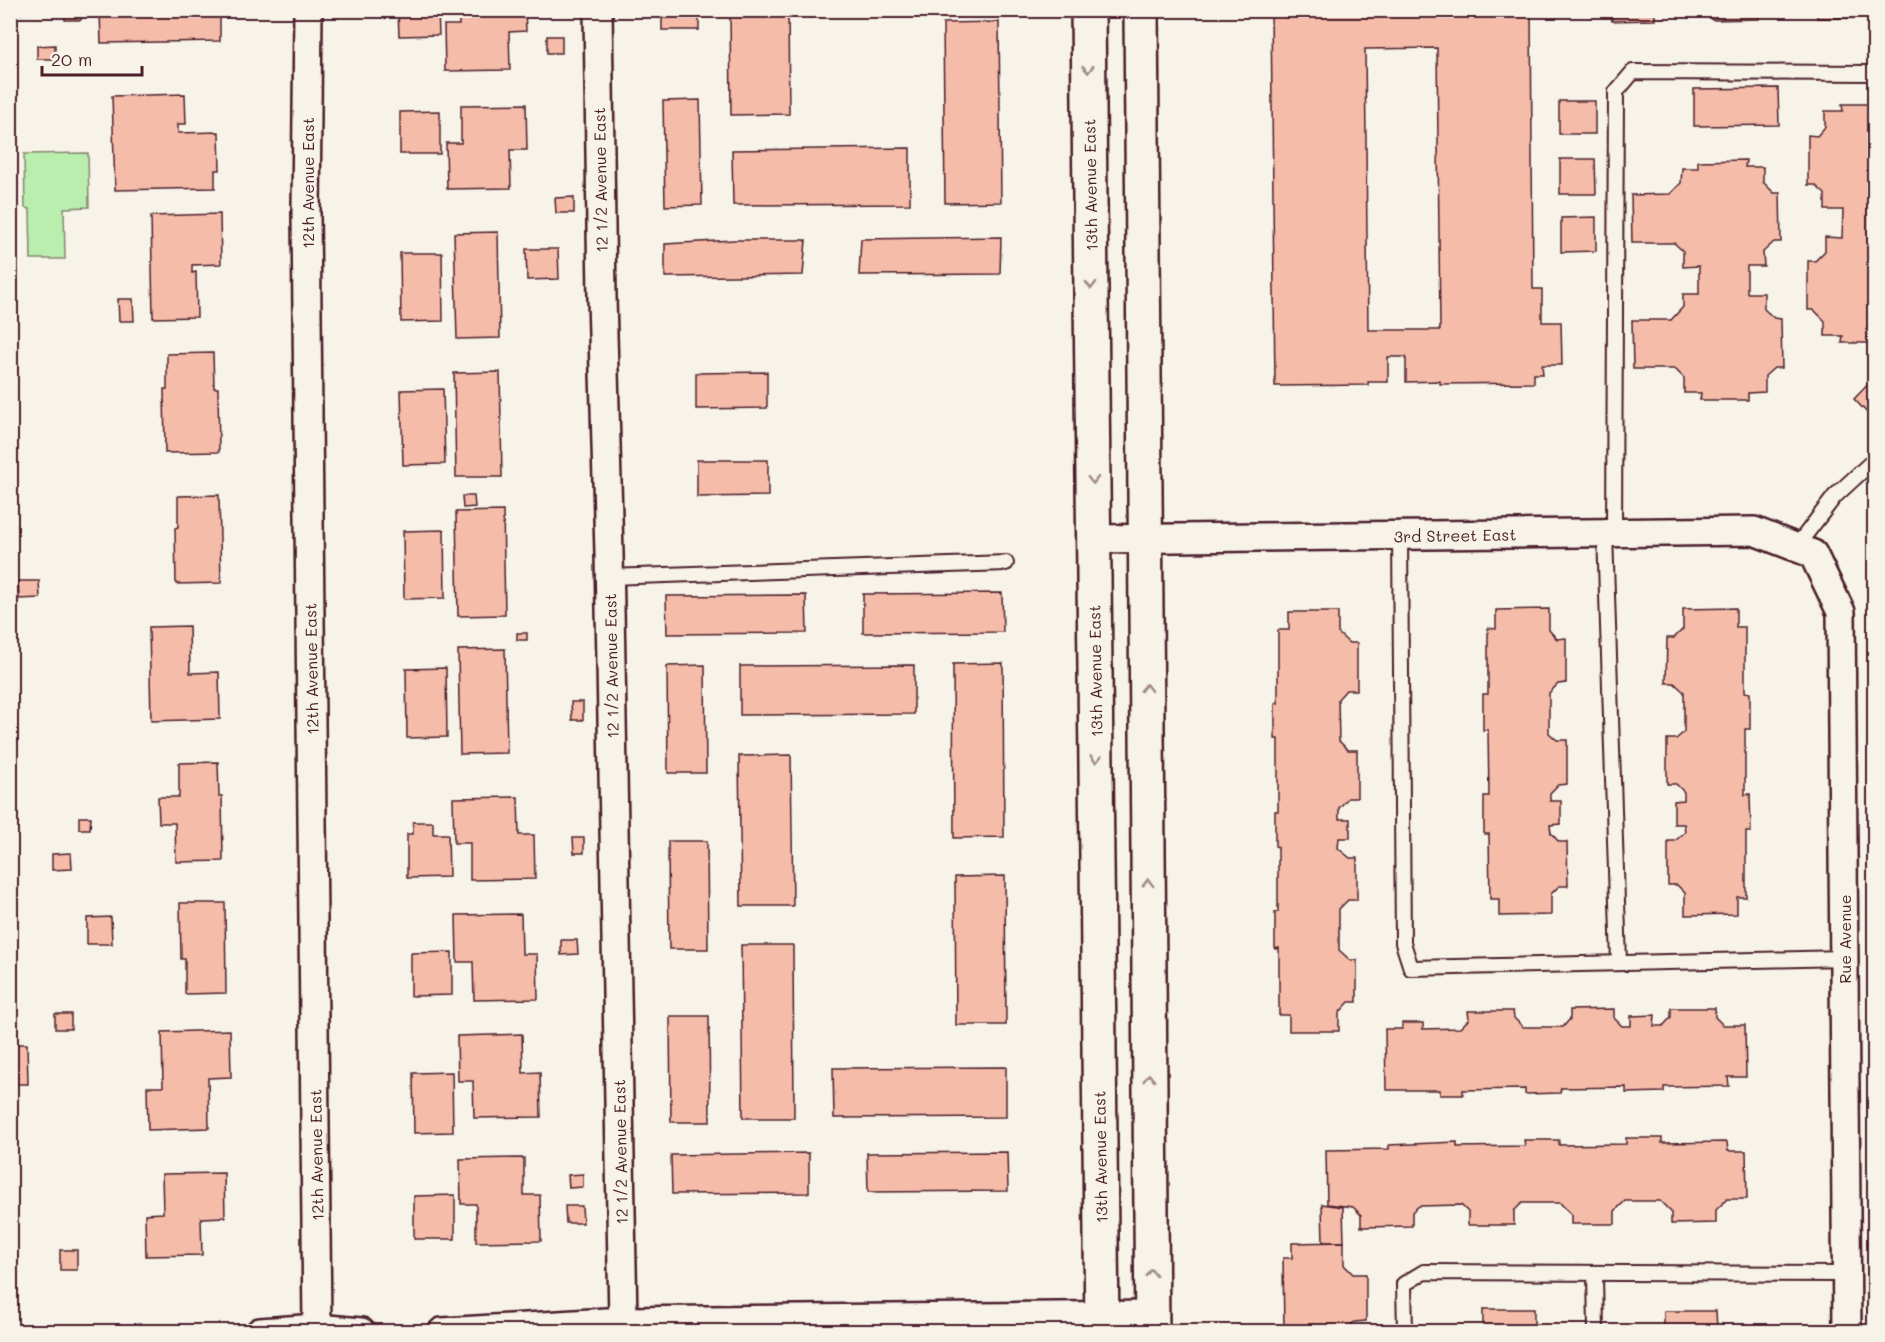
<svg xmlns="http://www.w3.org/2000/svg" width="1885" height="1342" font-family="Mali,sans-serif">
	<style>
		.green { fill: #baeeaf; stroke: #82866d; stroke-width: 1.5 }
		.building { fill: #f4bca9; stroke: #4a1f2b; stroke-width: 1.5; fill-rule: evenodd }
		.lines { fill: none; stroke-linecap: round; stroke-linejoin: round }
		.lane-casing { stroke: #4a1f2b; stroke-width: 18 }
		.street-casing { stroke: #4a1f2b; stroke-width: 32 }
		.secondary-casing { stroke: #4a1f2b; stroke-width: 38 }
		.lane { stroke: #f7f3e8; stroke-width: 14 }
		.street { stroke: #f7f3e8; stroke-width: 27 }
		.secondary { stroke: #f7f3e8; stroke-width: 33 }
		.oneway { stroke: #a0898a }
		.labels { text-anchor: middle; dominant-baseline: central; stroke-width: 5; stroke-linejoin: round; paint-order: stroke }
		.street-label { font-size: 16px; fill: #4a1f2b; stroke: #f7f3e8 }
	</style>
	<rect width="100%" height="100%" fill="#f7f3e8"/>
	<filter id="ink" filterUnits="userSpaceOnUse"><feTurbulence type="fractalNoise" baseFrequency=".0167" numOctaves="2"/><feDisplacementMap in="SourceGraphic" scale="12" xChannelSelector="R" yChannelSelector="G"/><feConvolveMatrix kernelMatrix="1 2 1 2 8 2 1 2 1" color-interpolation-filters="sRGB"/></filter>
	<g filter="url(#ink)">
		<polygon class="green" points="88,153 89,207 64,208 65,259 31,259 30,209 25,208 24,154"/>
		<g class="building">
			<polygon points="10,10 43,10 43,13 10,14"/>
			<rect x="65" y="10" width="16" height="10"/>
			<polygon points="100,10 220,10 220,41 101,43"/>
			<polygon points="398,10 438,10 439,35 399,36"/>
			<polygon points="459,10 525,10 526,31 509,32 510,70 445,71 444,25 459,25"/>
			<rect x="662" y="10" width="37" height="20"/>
			<polygon points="730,10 788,10 789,114 731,115"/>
			<path d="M 1271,10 L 1531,10 L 1533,289 L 1542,289 L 1542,322 L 1561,322 L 1562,365 L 1542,365 L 1543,374 L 1534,374 L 1534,383 L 1440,384 L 1440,381 L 1406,382 L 1406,357 L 1388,357 L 1388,382 L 1368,382 L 1368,385 L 1275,386 ZM 1437,48 L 1440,330 L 1368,330 L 1365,49 Z"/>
			<polygon points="1611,10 1657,10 1655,13 1655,20 1612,21"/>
			<polygon points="1711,10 1761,10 1759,13 1759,19 1712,20"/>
			<polygon points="1777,10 1800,10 1800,13 1778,14"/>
			<polygon points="1817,10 1865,10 1864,18 1817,18"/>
			<polygon points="999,22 1001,202 945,203 943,23"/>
			<rect x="547" y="36" width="15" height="17"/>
			<polygon points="55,45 55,59 37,59 37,46"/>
			<polygon points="1778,88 1779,125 1694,126 1694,89"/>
			<polygon points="185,94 186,124 178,124 178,133 219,132 220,170 215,170 215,188 115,190 112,96"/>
			<polygon points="700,100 702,205 665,206 663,101"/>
			<rect x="1559" y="101" width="36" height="33"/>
			<polygon points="526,104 527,150 510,150 511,188 447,189 446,143 461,143 461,105"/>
			<polygon points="1842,104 1874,104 1874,343 1842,343 1843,336 1825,336 1825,321 1814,310 1808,310 1808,261 1815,261 1825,251 1825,237 1842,238 1843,210 1825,210 1825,194 1815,185 1808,185 1808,135 1817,136 1825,127 1825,111 1843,111"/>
			<polygon points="440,111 440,154 400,154 400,112"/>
			<polygon points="910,148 910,204 733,205 732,150"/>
			<polygon points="1560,159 1595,159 1596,194 1560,194"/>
			<polygon points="1746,160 1745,167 1763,167 1763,182 1774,193 1780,193 1781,242 1774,242 1763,252 1764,266 1747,266 1747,293 1764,293 1764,309 1774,318 1781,319 1782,368 1774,368 1765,376 1765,392 1748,393 1748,400 1700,400 1701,393 1684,393 1684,378 1675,369 1633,369 1632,320 1671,320 1683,307 1683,294 1699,294 1699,266 1683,267 1683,251 1674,243 1632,243 1631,195 1670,194 1681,183 1682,168 1698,168 1698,161"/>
			<polygon points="574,197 574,213 556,213 555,198"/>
			<polygon points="220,214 221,264 192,265 192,273 196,272 197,317 153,318 151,216"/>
			<polygon points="1596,217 1596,251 1561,252 1561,218"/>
			<polygon points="498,232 500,338 457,339 454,233"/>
			<polygon points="1001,237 1000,274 859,275 861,239"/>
			<polygon points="734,240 806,240 803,275 665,277 665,244"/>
			<polygon points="526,249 558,249 559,279 527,280"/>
			<polygon points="400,253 442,253 443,321 401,322"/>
			<polygon points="118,299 133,299 134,321 119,321"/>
			<polygon points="213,353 214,388 218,388 219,452 165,453 164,389 167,389 167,354"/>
			<polygon points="500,372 502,477 456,477 454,373"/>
			<polygon points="767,372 767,408 696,409 696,373"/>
			<polygon points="1874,378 1874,420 1854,399"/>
			<polygon points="443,389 445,464 403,465 401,390"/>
			<polygon points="697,460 768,460 768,496 697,497"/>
			<polygon points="219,495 221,583 176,584 175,528 178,527 178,496"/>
			<polygon points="462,496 474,496 475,507 463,508"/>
			<polygon points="503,511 505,615 458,616 456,512"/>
			<polygon points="444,530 445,598 404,599 403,531"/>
			<polygon points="18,581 39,581 40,598 19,599"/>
			<polygon points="1002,593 1003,632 863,633 863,594"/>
			<polygon points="806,595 807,633 667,634 666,596"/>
			<polygon points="1736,608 1736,627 1745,627 1745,692 1750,693 1750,729 1745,729 1745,795 1750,794 1751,832 1746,832 1746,897 1737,897 1737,914 1685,915 1685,893 1677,885 1668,885 1668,841 1675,841 1685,832 1684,824 1674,824 1674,801 1684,800 1684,792 1676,784 1667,784 1667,739 1676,739 1684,732 1684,692 1674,683 1666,683 1667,638 1674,638 1683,629 1683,609"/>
			<polygon points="1549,609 1549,630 1557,639 1566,638 1566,683 1558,684 1549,693 1549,733 1557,740 1567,740 1567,784 1558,785 1550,793 1550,801 1561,801 1561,824 1550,825 1551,833 1559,842 1567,842 1568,886 1559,886 1551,894 1551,915 1499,916 1499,899 1490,899 1489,834 1484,834 1484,796 1489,796 1488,730 1483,730 1483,694 1488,694 1488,628 1496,629 1496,610"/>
			<polygon points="1289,612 1338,612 1338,633 1349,643 1357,643 1357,690 1346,690 1338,699 1339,741 1348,750 1357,750 1357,798 1348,798 1339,808 1339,819 1350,819 1350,838 1339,838 1338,848 1350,858 1357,858 1357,900 1348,900 1339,909 1339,950 1350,960 1357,960 1357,1002 1349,1002 1339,1013 1339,1031 1289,1031 1289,1015 1279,1015 1279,948 1275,949 1275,912 1278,912 1278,847 1275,846 1275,811 1278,811 1278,739 1275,739 1275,703 1278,703 1278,630 1289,630"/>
			<polygon points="189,626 190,673 219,672 220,719 151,721 149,627"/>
			<rect x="517" y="633" width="10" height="7"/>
			<polygon points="505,649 507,753 460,754 458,650"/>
			<polygon points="1003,663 1004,837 954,838 953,664"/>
			<polygon points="705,665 706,773 668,773 667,666"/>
			<polygon points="914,665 914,714 740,715 740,666"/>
			<polygon points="446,668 447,737 407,738 406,669"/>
			<polygon points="13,676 14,701 10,701 10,677"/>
			<polygon points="571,702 583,702 583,720 572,720"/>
			<polygon points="791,755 793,906 741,906 739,756"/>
			<polygon points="218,762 219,796 222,796 223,861 176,862 175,823 159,823 158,797 179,797 179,763"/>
			<polygon points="518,797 519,835 534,835 535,879 470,880 470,843 454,843 453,798"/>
			<polygon points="79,817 91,817 90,829 79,829"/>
			<polygon points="413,822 433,822 433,834 448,834 449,877 407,878 407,834 413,834"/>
			<polygon points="573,838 584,838 584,853 574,853"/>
			<polygon points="668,841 707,841 708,949 669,949"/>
			<polygon points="71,853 72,869 52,870 52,854"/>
			<polygon points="1005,876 1006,1025 956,1025 955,877"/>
			<polygon points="180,903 225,903 226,993 185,994 185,959 181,959"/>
			<polygon points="521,914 522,954 537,954 538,999 474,1000 473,962 457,962 456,915"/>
			<polygon points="111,917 112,944 87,944 87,918"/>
			<polygon points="561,940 577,940 578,954 561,955"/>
			<polygon points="741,945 793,945 794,1118 743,1118"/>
			<polygon points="452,952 452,995 411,996 411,953"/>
			<polygon points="1671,1008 1715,1008 1715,1017 1723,1025 1745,1025 1746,1077 1728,1077 1729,1086 1664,1087 1664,1092 1626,1093 1626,1087 1561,1088 1560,1093 1525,1094 1525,1089 1463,1090 1463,1095 1440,1095 1440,1090 1386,1090 1385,1029 1402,1029 1402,1023 1423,1023 1423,1029 1460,1028 1469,1019 1468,1011 1513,1011 1514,1018 1523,1027 1563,1027 1570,1019 1570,1010 1614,1009 1614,1018 1622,1026 1631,1026 1631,1016 1655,1015 1654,1026 1663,1026 1671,1017"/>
			<rect x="55" y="1014" width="16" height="15"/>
			<polygon points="670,1016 709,1016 710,1122 671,1122"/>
			<polygon points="230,1030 231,1077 208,1078 209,1128 148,1130 147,1087 163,1087 162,1032"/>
			<polygon points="522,1034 523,1073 540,1072 541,1117 474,1118 473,1081 458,1081 457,1036"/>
			<polygon points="10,1044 27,1044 28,1084 10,1084"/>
			<polygon points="1006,1067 1006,1117 834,1118 833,1068"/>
			<polygon points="452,1072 453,1132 414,1133 413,1073"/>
			<polygon points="1626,1138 1662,1138 1662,1143 1727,1142 1728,1151 1746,1151 1747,1199 1727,1199 1716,1210 1716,1223 1671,1224 1671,1212 1660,1201 1625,1201 1615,1211 1615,1224 1571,1224 1571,1214 1560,1203 1522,1203 1514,1211 1514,1225 1468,1225 1468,1212 1461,1205 1419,1206 1412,1212 1412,1226 1361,1227 1361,1215 1353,1207 1327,1204 1326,1150 1389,1149 1389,1145 1457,1142 1457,1147 1525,1146 1524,1140 1559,1140 1559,1145 1626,1144"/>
			<polygon points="1007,1152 1008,1191 868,1192 867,1153"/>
			<polygon points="809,1153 809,1193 672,1194 671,1155"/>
			<polygon points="524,1158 524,1195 540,1195 541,1241 476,1242 476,1204 461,1204 460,1159"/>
			<polygon points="224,1173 225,1217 201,1218 202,1255 146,1256 145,1214 163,1213 162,1174"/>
			<polygon points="583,1174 583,1187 569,1188 568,1175"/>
			<polygon points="455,1195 455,1239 414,1239 414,1196"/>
			<polygon points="1322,1204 1343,1207 1344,1242 1323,1242"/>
			<polygon points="565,1206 582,1206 583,1223 566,1223"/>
			<polygon points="1344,1242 1344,1265 1353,1274 1366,1274 1366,1321 1354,1322 1344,1332 1284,1332 1283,1258 1292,1258 1292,1243"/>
			<rect x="60" y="1250" width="17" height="20"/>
			<polygon points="1483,1309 1534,1309 1534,1327 1543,1327 1543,1332 1480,1332 1483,1329"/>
			<polygon points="1664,1311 1716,1311 1717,1328 1726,1329 1726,1332 1664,1332"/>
		</g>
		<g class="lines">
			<defs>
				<g id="lane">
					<polyline points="1605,533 1619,963"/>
					<polyline points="1614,533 1616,92 1633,72 1874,73"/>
					<polyline points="1400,535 1403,943 1411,968 1844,958"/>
					<polyline points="1796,547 1835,496 1874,460"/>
					<polyline points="609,577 1006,563"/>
					<polyline points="1595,1273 1596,1332"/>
					<polyline points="1405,1332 1404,1284 1424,1272 1847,1274"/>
				</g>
				<g id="street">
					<polyline points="308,10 306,212 317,1328"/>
					<polyline points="598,10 602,298 609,554 623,1321"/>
					<polyline points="1094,539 1754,531 1813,554 1841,612 1847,1332"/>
					<polyline points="260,1332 317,1328 361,1332"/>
					<polyline points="442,1332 623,1321 1151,1315"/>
				</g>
				<g id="secondary">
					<polyline points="1088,10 1102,1332"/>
					<polyline points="1141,10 1152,1332"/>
				</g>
			</defs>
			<use href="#lane" class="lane-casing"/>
			<use href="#street" class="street-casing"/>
			<use href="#secondary" class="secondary-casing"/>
			<use href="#lane" class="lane"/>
			<use href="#street" class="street"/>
			<use href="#secondary" class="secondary"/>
		</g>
		<defs><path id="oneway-chevron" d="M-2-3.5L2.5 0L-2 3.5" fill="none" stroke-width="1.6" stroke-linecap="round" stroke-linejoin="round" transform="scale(1.5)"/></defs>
		<g class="oneway">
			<use href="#oneway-chevron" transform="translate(1088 69) rotate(89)"/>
			<use href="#oneway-chevron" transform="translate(1091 285) rotate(89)"/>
			<use href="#oneway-chevron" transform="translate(1093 480) rotate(89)"/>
			<use href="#oneway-chevron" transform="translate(1146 688) rotate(-90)"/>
			<use href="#oneway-chevron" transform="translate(1096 759) rotate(89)"/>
			<use href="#oneway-chevron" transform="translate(1148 883) rotate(-90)"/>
			<use href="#oneway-chevron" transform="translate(1149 1078) rotate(-90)"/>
			<use href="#oneway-chevron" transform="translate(1151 1273) rotate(-90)"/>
		</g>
	</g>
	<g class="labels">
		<g class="street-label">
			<text transform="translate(600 180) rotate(-91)">12 1/2 Avenue East</text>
			<text transform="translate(307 183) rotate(-90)">12th Avenue East</text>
			<text transform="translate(1090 185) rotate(-91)">13th Avenue East</text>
			<text transform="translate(1455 535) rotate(-1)">3rd Street East</text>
			<text transform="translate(611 666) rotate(-91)">12 1/2 Avenue East</text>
			<text transform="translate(311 669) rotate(-91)">12th Avenue East</text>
			<text transform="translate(1095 671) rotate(-91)">13th Avenue East</text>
			<text transform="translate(1844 939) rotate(-90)">Rue Avenue</text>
			<text transform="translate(620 1152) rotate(-91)">12 1/2 Avenue East</text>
			<text transform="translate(316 1155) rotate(-91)">12th Avenue East</text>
			<text transform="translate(1100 1157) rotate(-91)">13th Avenue East</text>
		</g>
	</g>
	<rect width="1885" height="1342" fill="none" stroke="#f7f3e8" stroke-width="36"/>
	<rect x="18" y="18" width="1849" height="1306" fill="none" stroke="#4a1f2b" stroke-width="2" filter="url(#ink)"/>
	<path d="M42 66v9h100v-9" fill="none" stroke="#4a1f2b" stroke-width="3"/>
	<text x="51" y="66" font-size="18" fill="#4a1f2b" stroke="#f7f3e8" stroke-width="4.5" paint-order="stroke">20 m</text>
</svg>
